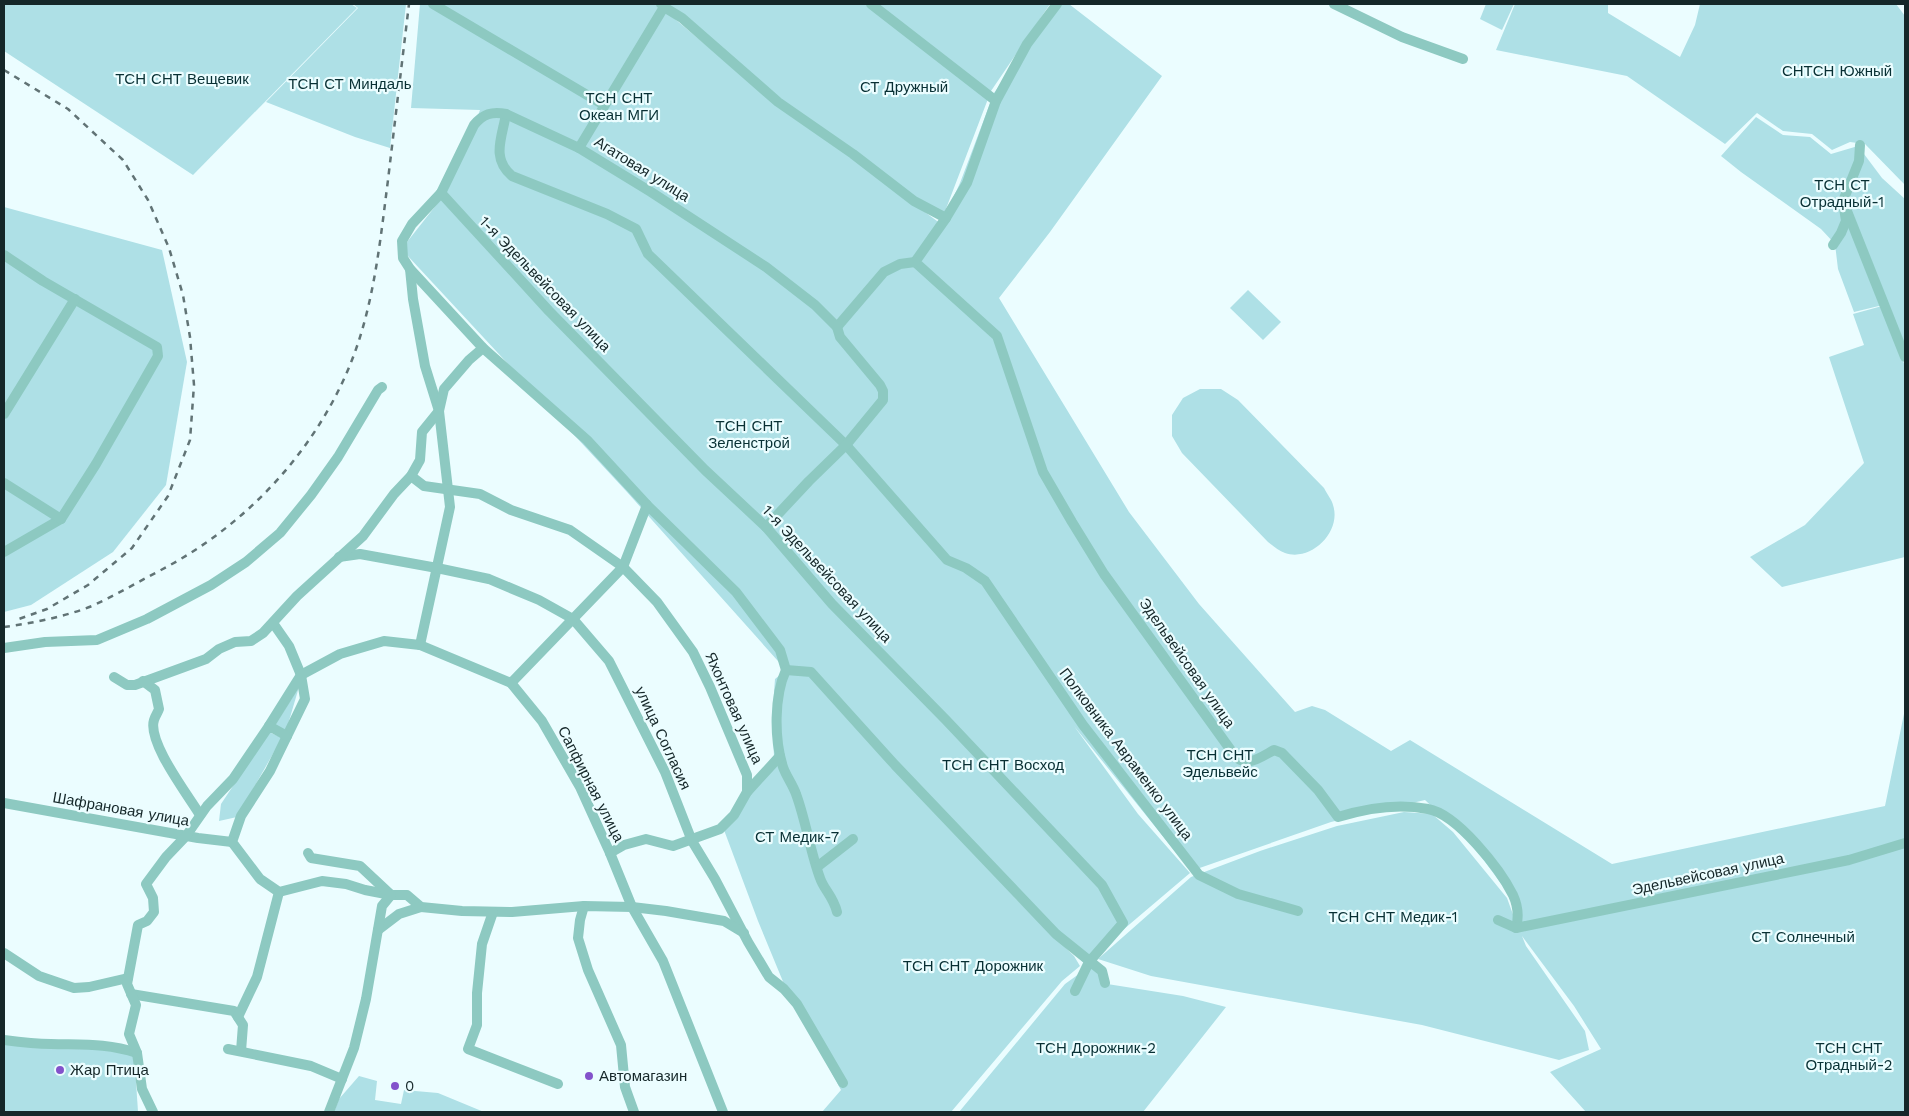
<svg xmlns="http://www.w3.org/2000/svg" width="1909" height="1116" font-family="'Work Sans',sans-serif">
	<style>
		.green { fill: #aee0e6 }
		.lines { fill: none; stroke-linecap: round; stroke-linejoin: round }
		.minor { stroke: #8dc9c1; stroke-width: 10 }
		.rail { stroke: #617375; stroke-width: 2.5; stroke-dasharray: 6 6; stroke-linecap: butt }
		.poi-dot { fill: #8352cb; stroke: #ebfdff; stroke-width: 2 }
		.labels { text-anchor: middle; dominant-baseline: central; stroke-width: 4.5; stroke-linejoin: round; paint-order: stroke }
		.park-label { font-size: 15px; fill: #083034; stroke: #ebfdff }
		.street-label { font-size: 15px; fill: #152729; stroke: #ebfdff }
		.poi-label { font-size: 15px; fill: #152729; stroke: #ebfdff; text-anchor: start }
	</style>
	<rect width="100%" height="100%" fill="#ebfdff"/>
	<g class="green">
		<polygon points="4,4 351,4 357,8 193,175 4,51"/>
		<polygon points="353,4 406,4 390,148 355,137 266,102 358,8"/>
		<polygon points="420,4 657,4 788,114 852,158 941,224 960,183 994,93 1057,4 1069,4 1162,76 1050,232 999,298 1129,512 1199,604 1295,712 1312,706 1325,710 1391,751 1410,740 1612,864 1885,806 1905,709 1905,1112 1586,1112 1550,1072 1601,1049 1574,1006 1522,936 1526,946 1585,1031 1589,1050 1559,1060 1422,1025 1151,976 1098,959 1191,877 1260,851 1337,826 1404,812 1432,814 1453,832 1507,898 1515,920 1511,897 1474,847 1425,800 1331,822 1191,871 1074,726 1138,814 1190,873 1084,963 1013,896 1074,956 1080,966 1062,981 951,1112 822,1112 841,1090 784,984 758,921 724,830 774,756 772,720 775,679 786,670 627,492 406,254 407,242 441,199 465,151 480,110 411,108"/>
		<path d="M 665,4 L 1050,4 L 991,91 L 944,214 C 843,156 755,77 665,4 Z"/>
		<polygon points="1486,4 1514,4 1502,30 1480,19"/>
		<polygon points="1515,4 1608,4 1608,13 1680,57 1695,25 1700,4 1896,4 1905,16 1905,185 1865,144 1850,142 1832,150 1812,134 1783,131 1757,113 1725,144 1627,76 1496,50"/>
		<polygon points="1756,117 1783,135 1810,137 1831,154 1858,146 1882,178 1905,199 1905,362 1883,305 1854,312 1838,269 1835,244 1821,229 1741,172 1721,156"/>
		<polygon points="4,207 162,250 187,362 166,485 113,552 31,605 4,612"/>
		<polygon points="1248,290 1281,322 1263,340 1230,308"/>
		<polygon points="1882,306 1905,366 1905,557 1782,587 1750,557 1805,525 1864,463 1829,357 1864,345 1853,314"/>
		<path d="M 1200,389 L 1221,389 L 1238,400 L 1324,488 C 1327,494 1332,500 1333,505 C 1342,532 1311,562 1285,553 C 1279,551 1273,546 1268,542 L 1182,453 L 1172,436 L 1172,415 L 1183,398 Z"/>
		<polygon points="299,687 286,731 275,725"/>
		<polygon points="269,732 282,738 237,817 219,821 221,804"/>
		<polygon points="1090,966 1100,973 1101,983 1183,996 1226,1007 1143,1112 959,1112 1065,984"/>
		<polygon points="4,1040 134,1051 138,1112 4,1112"/>
		<polygon points="359,1076 377,1081 375,1100 401,1104 404,1090 438,1093 484,1112 334,1112 339,1099"/>
	</g>
	<g class="lines">
		<g class="minor">
			<polyline points="433,4 604,105"/>
			<polyline points="871,4 996,101"/>
			<path d="M 1057,4 L 1027,44 L 996,101 L 967,183 L 946,218 L 915,262 L 997,336 L 1043,472 L 1072,522 L 1104,574 L 1235,756 C 1247,768 1261,757 1274,750 L 1282,753 L 1318,790 L 1338,817 C 1367,808 1398,803 1428,809 C 1457,814 1500,869 1513,895 C 1518,906 1519,917 1516,928"/>
			<polyline points="1334,4 1402,37 1463,59"/>
			<polyline points="664,7 682,18 778,102 853,154 914,201 946,218"/>
			<path d="M 506,114 C 502,138 491,158 512,176 L 607,214 L 636,229 L 648,254 L 846,445 L 947,560 L 966,568 L 985,581 L 1083,725 L 1199,875 L 1238,894 L 1298,911"/>
			<polyline points="579,148 664,7 661,4"/>
			<polyline points="441,193 549,311 705,470 766,527 832,604 946,720 1102,885 1123,923 1089,962 1075,991"/>
			<polyline points="1843,201 1905,357"/>
			<polyline points="1833,245 1841,233 1846,221 1843,201 1859,161 1860,145"/>
			<polyline points="4,255 43,281 157,347 158,356 96,464 61,519 4,552"/>
			<polyline points="410,269 413,299 425,366 439,411 450,507 420,645"/>
			<polyline points="837,327 884,272 900,264 915,262"/>
			<polyline points="4,414 75,299"/>
			<polyline points="411,476 424,486 480,494 511,510 570,530 623,567 657,602 693,652 710,687 747,775 747,792"/>
			<polyline points="4,483 61,519"/>
			<path d="M 766,527 L 809,481 L 846,445 L 883,400 L 883,391 L 880,385 L 840,337 L 837,327 L 815,305 L 766,267 L 651,192 L 579,148 L 506,114 C 492,111 483,114 474,125 L 441,193 L 412,224 L 402,241 L 403,258 L 410,269 L 483,348 L 587,440 L 647,505 L 736,592 L 780,650 L 786,670"/>
			<polyline points="339,557 360,554 437,568 489,579 539,600 573,619 609,661 665,772 692,841 715,879 748,942 769,977 784,989 797,1004 843,1083"/>
			<polyline points="273,623 289,646 301,675 305,699 270,771 241,816 232,842 260,879 279,892 322,881 346,884 365,890 391,895 407,895 421,907 462,911 512,912 584,906 632,907 666,911 724,921 744,933"/>
			<polyline points="4,648 45,642 97,640 147,619 211,585 246,562 280,533 311,495 338,457 378,390 382,387"/>
			<polyline points="786,670 811,672 895,765 1056,934 1102,971 1105,983"/>
			<path d="M 786,670 C 774,696 774,739 783,767 C 786,776 793,785 796,794 C 806,821 810,851 820,878 C 824,890 833,896 837,912"/>
			<polyline points="114,677 127,685 135,685 206,659 219,649 235,642 251,641 263,633 297,596 363,536 394,494 411,476 420,460 422,432 439,411 444,389 469,360 483,348"/>
			<path d="M 143,681 L 155,690 L 159,709 C 158,712 155,716 154,720 C 147,742 188,795 200,815"/>
			<polyline points="511,683 623,567 647,505"/>
			<polyline points="269,726 301,675 340,654 384,641 420,645 511,683 542,721 580,787 610,853 632,907 663,961 723,1112"/>
			<polyline points="4,803 198,838 232,842"/>
			<polyline points="308,853 311,858 360,866 390,894"/>
			<polyline points="610,853 624,845 646,839 673,846 720,829 734,815 747,792 780,756"/>
			<polyline points="817,867 853,839"/>
			<polyline points="584,906 580,920 578,938 588,970 621,1045 625,1087 634,1112"/>
			<polyline points="493,912 482,944 477,993 477,1025 468,1049 558,1084"/>
			<polyline points="1498,920 1516,928 1849,860 1905,843"/>
			<polyline points="378,930 399,914 421,907"/>
			<polyline points="4,953 39,976 74,988 89,987 128,978"/>
			<polyline points="131,994 234,1011 243,1025 241,1051"/>
			<polyline points="238,1017 257,977 279,892"/>
			<path d="M 4,1040 C 19,1042 35,1044 51,1044 C 82,1045 107,1043 137,1053"/>
			<polyline points="228,1049 311,1066 342,1079"/>
			<polyline points="153,1112 142,1089 137,1053 129,1034 136,1005 127,984 138,925 147,921 154,912 153,898 146,884 166,857 186,836 207,806 233,779 269,726 287,736"/>
			<polyline points="329,1112 354,1048 366,999 382,906 391,895"/>
		</g>
		<g class="rail">
			<polyline points="4,70 68,109 123,160 148,200 169,248 183,295 190,337 194,385 190,440 168,496 132,548 88,585 47,609 16,620"/>
			<path d="M 4,627 C 33,623 64,617 92,606 C 116,595 138,582 161,570 C 245,526 314,453 350,365 C 374,306 380,242 388,180 C 395,121 402,62 409,4"/>
		</g>
	</g>
	<g class="poi-dot">
		<circle cx="60" cy="1070" r="5"/>
		<circle cx="589" cy="1076" r="5"/>
		<circle cx="395" cy="1086" r="5"/>
	</g>
	<g class="labels">
		<g class="park-label">
			<text x="1837" y="71">СНТСН Южный</text>
			<text x="182" y="79">ТСН СНТ Вещевик</text>
			<text x="350" y="84">ТСН СТ Миндаль</text>
			<text x="904" y="87">СТ Дружный</text>
			<text x="619" y="98">ТСН СНТ<tspan x="619" dy="17">Океан МГИ</tspan></text>
			<text x="1842" y="185">ТСН СТ<tspan x="1842" dy="17">Отрадный-1</tspan></text>
			<text x="749" y="426">ТСН СНТ<tspan x="749" dy="17">Зеленстрой</tspan></text>
			<text x="1220" y="755">ТСН СНТ<tspan x="1220" dy="17">Эдельвейс</tspan></text>
			<text x="1003" y="765">ТСН СНТ Восход</text>
			<text x="797" y="837">СТ Медик-7</text>
			<text x="1393" y="917">ТСН СНТ Медик-1</text>
			<text x="1803" y="937">СТ Солнечный</text>
			<text x="973" y="966">ТСН СНТ Дорожник</text>
			<text x="1096" y="1048">ТСН Дорожник-2</text>
			<text x="1849" y="1048">ТСН СНТ<tspan x="1849" dy="17">Отрадный-2</tspan></text>
		</g>
		<g class="street-label">
			<text transform="translate(642 169) rotate(32)">Агатовая улица</text>
			<text transform="translate(545 284) rotate(46)">1-я Эдельвейсовая улица</text>
			<text transform="translate(827 574) rotate(47)">1-я Эдельвейсовая улица</text>
			<text transform="translate(1187 663) rotate(55)">Эдельвейсовая улица</text>
			<text transform="translate(734 708) rotate(66)">Яхонтовая улица</text>
			<text transform="translate(663 738) rotate(65)">улица Согласия</text>
			<text transform="translate(1126 754) rotate(53)">Полковника Авраменко улица</text>
			<text transform="translate(591 784) rotate(63)">Сапфирная улица</text>
			<text transform="translate(121 809) rotate(10)">Шафрановая улица</text>
			<text transform="translate(1708 874) rotate(-12)">Эдельвейсовая улица</text>
		</g>
		<g class="poi-label">
			<text x="70" y="1070">Жар Птица</text>
			<text x="599" y="1076">Автомагазин</text>
			<text x="405" y="1086">0</text>
		</g>
	</g>
	<rect width="1909" height="1116" fill="none" stroke="#152729" stroke-width="10"/>
</svg>
